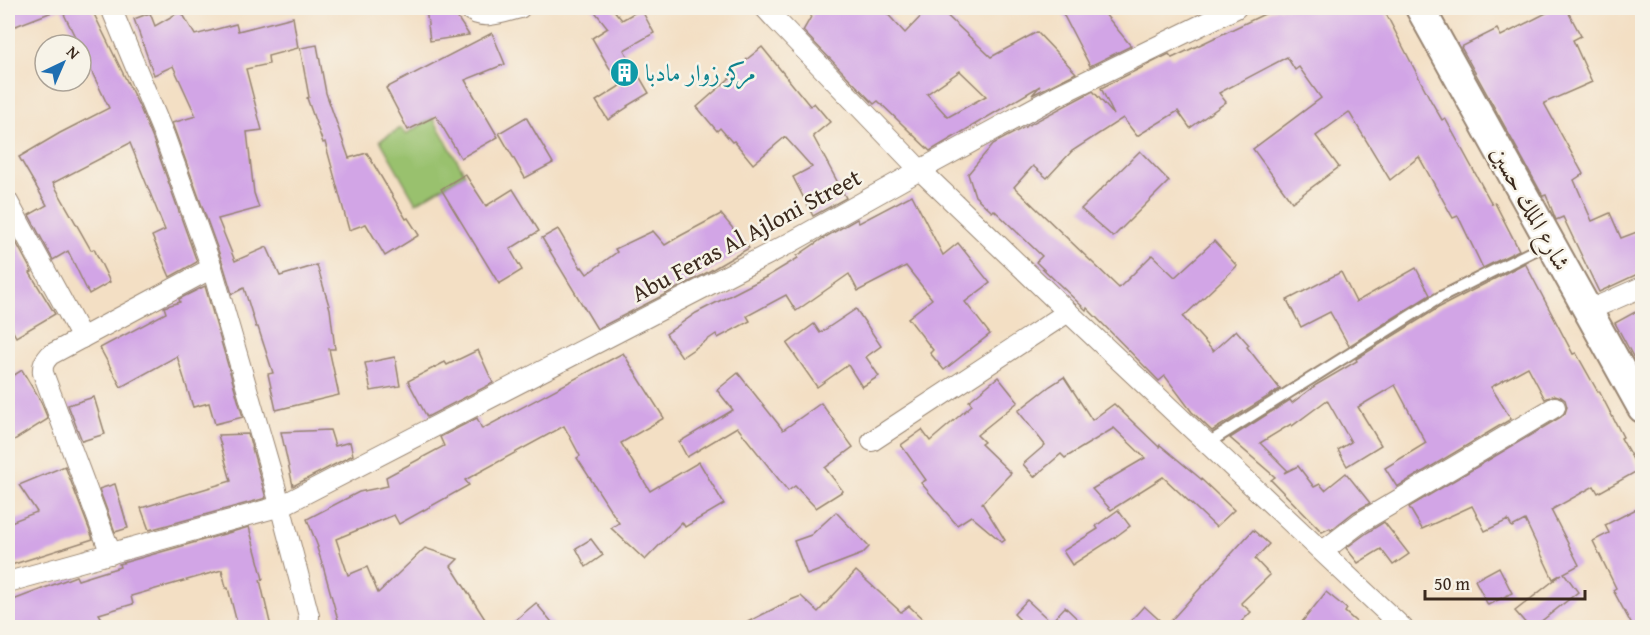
<svg xmlns="http://www.w3.org/2000/svg" width="1650" height="635" font-family="'Gentium Book Plus',Amiri,serif">
	<style>
		.green { fill: #99c16e; stroke: #6a7646; stroke-width: 1.5 }
		.building { fill: #d2a5e6; fill-rule: evenodd }
		.lines { fill: none; stroke-linecap: round; stroke-linejoin: round }
		.lane-casing { stroke: #978471; stroke-width: 14 }
		.street-casing { stroke: #978471; stroke-width: 22 }
		.secondary-casing { stroke: #978471; stroke-width: 32 }
		.lane { stroke: #fff; stroke-width: 10 }
		.street { stroke: #fff; stroke-width: 20 }
		.secondary { stroke: #fff; stroke-width: 28 }
		.labels { text-anchor: middle; dominant-baseline: central; stroke-width: 5; stroke-linejoin: round; paint-order: stroke }
		.culture-label { font-size: 24px; fill: #0d838f; stroke: #f7f3e8; text-anchor: start }
		.street-label { font-size: 24px; fill: #3b2a1e; stroke: #f7f3e8 }
	</style>
	<rect width="100%" height="100%" fill="#f7f3e8"/>
	<filter id="ink" filterUnits="userSpaceOnUse"><feTurbulence type="fractalNoise" baseFrequency=".0167" numOctaves="2"/><feDisplacementMap in="SourceGraphic" scale="12" xChannelSelector="R" yChannelSelector="G"/><feConvolveMatrix kernelMatrix="1 2 1 2 8 2 1 2 1" color-interpolation-filters="sRGB"/></filter>
	<filter id="wash" filterUnits="userSpaceOnUse"><feTurbulence type="fractalNoise" baseFrequency=".008" numOctaves="4" result="noise"/><feDisplacementMap in="SourceGraphic" scale="24" xChannelSelector="R" yChannelSelector="G"/><feGaussianBlur stdDeviation="1.35" result="paint"/><feColorMatrix in="noise" values="0 0 0 0 0 0 0 0 0 0 0 0 0 0 0 0 0 1.4 0 .05"/><feComposite in="paint" operator="in"/></filter>
	<g filter="url(#wash)">
		<rect width="100%" height="100%" fill="#f3dfc4"/>
		<polygon class="green" points="433,118 465,174 416,203 380,140 401,128 406,134"/>
		<g id="blocks">
			<g class="building">
				<polygon points="8,8 59,8 60,9 13,27 8,13"/>
				<polygon points="61,8 91,8 140,108 153,139 197,262 170,277 152,236 165,230 130,143 53,183 91,250 94,249 110,282 89,294 68,251 53,260 29,215 47,205 19,157 60,133 109,108 81,49 81,45 79,45"/>
				<polygon points="426,8 451,8 469,35 430,41"/>
				<polygon points="592,8 612,8 622,20 641,9 654,33 624,50 649,93 627,106 628,107 608,120 596,101 620,86 592,38 608,28"/>
				<path d="M 816,8 L 882,8 L 905,33 L 929,8 L 939,8 L 991,57 L 1037,32 L 1076,73 L 1032,95 L 1040,86 L 930,151 L 878,101 L 874,104 L 803,31 ZM 960,71 L 986,96 L 948,117 L 927,94 Z"/>
				<polygon points="1060,8 1100,8 1131,46 1090,66"/>
				<polygon points="1277,8 1383,8 1431,101 1442,120 1445,118 1492,204 1495,203 1519,250 1483,268 1458,216 1453,218 1419,157 1390,180 1349,112 1316,136 1339,167 1292,202 1253,149 1321,98 1299,67 1295,70 1287,57 1219,93 1226,102 1190,128 1178,111 1137,136 1123,118 1072,151 1047,178 1033,166 1014,187 1119,288 1152,255 1175,277 1214,241 1237,266 1183,317 1213,351 1236,330 1249,345 1247,347 1280,389 1212,431 1192,412 1165,376 1159,381 1087,308 1086,310 1036,262 1042,256 994,210 992,212 975,196 968,174 993,144 1093,91 1114,115 1101,88 1169,54 1172,58"/>
				<polygon points="1556,8 1566,8 1581,36 1573,40 1592,82 1544,103 1583,174 1574,180 1592,221 1610,213 1621,238 1642,230 1642,272 1599,292 1563,217 1556,220 1546,195 1543,196 1461,47 1497,29 1501,36"/>
				<polygon points="181,11 195,35 236,24 238,31 293,17 298,48 268,56 269,64 246,69 262,130 247,132 254,193 259,208 218,219 235,261 267,247 280,276 317,265 330,309 335,349 329,349 339,395 276,410 268,374 273,373 258,327 256,327 244,288 232,294 223,264 172,123 196,116 173,66 154,75 134,19 150,13 155,26"/>
				<polygon points="492,33 505,64 465,80 498,137 461,158 436,116 408,130 386,88"/>
				<polygon points="317,45 326,93 349,158 367,153 406,219 408,218 419,235 385,256 366,224 349,230 325,142 323,143 307,98 309,97 300,48"/>
				<polygon points="762,47 810,106 814,103 830,122 813,136 846,198 813,216 793,177 812,167 785,137 753,164 734,141 732,142 720,128 717,131 697,107 732,76 730,73"/>
				<polygon points="526,117 553,163 525,178 499,133"/>
				<polygon points="1140,151 1169,181 1113,237 1081,209"/>
				<polygon points="465,174 486,206 513,189 539,231 510,249 522,270 499,284 441,189"/>
				<polygon points="912,195 943,255 958,243 990,283 965,302 990,334 944,370 930,353 933,350 908,318 932,299 906,266 858,291 849,274 796,311 786,295 747,316 750,321 718,338 716,334 682,357 666,334 696,313 768,276 798,258 797,256 822,239 857,219 859,223"/>
				<polygon points="721,214 749,248 701,276 597,329 542,238 558,229 581,268 582,267 587,274 617,252 615,249 653,231 665,245 680,236"/>
				<polygon points="8,227 32,272 30,273 55,314 16,337 8,322"/>
				<polygon points="1525,263 1573,354 1576,353 1598,392 1599,391 1623,437 1621,438 1639,470 1598,493 1594,486 1551,510 1579,565 1564,573 1578,592 1534,627 1529,627 1515,611 1562,574 1553,579 1525,520 1512,527 1508,520 1485,531 1472,506 1422,529 1409,507 1561,417 1565,413 1567,407 1565,400 1561,397 1555,395 1545,399 1528,367 1491,387 1511,419 1397,487 1385,468 1426,443 1395,385 1358,407 1381,445 1347,466 1338,450 1351,442 1327,400 1292,426 1291,424 1260,443 1287,470 1284,473 1298,466 1314,487 1320,484 1325,490 1346,473 1370,503 1354,512 1331,530 1330,528 1322,532 1271,480 1275,477 1230,438 1290,400 1292,403 1316,385 1357,361 1356,359 1438,308"/>
				<polygon points="1416,268 1430,295 1349,346 1330,312 1301,327 1287,300 1341,272 1356,302"/>
				<polygon points="205,286 243,417 215,424 209,403 193,407 177,356 121,387 100,348 166,313 164,307 180,302 179,299"/>
				<polygon points="856,309 881,346 866,357 879,376 862,387 848,365 817,387 787,344 814,324 820,333"/>
				<polygon points="1637,311 1642,322 1642,373 1615,323"/>
				<polygon points="478,350 493,383 427,417 408,381 445,362 447,365"/>
				<polygon points="623,353 664,418 621,443 650,491 699,462 724,504 685,527 682,522 645,560 611,528 619,523 577,458 580,456 564,426 465,480 469,485 399,524 394,515 336,539 348,575 367,567 378,593 425,548 458,559 451,566 490,627 340,627 323,566 317,548 318,547 307,519 359,492 388,486 386,477 444,446 440,437 477,418 482,429"/>
				<polygon points="395,357 400,386 371,391 365,363"/>
				<polygon points="22,370 41,402 48,419 8,444 8,379"/>
				<polygon points="738,373 783,430 821,403 853,447 825,468 843,491 816,508 795,486 788,491 737,427 687,457 679,442 733,410 717,390"/>
				<polygon points="998,377 1018,402 977,435 984,442 981,444 1011,473 982,503 1005,540 1002,542 971,516 957,525 921,483 926,480 901,445 922,430 930,441 972,405 969,401"/>
				<polygon points="1064,377 1092,420 1114,404 1159,447 1160,445 1201,479 1234,510 1216,527 1163,477 1111,510 1092,489 1145,458 1114,428 1065,458 1061,454 1034,477 1023,464 1045,445 1018,411 1050,386"/>
				<polygon points="94,397 105,434 82,441 68,405"/>
				<polygon points="330,430 335,446 350,442 353,455 293,486 281,432"/>
				<polygon points="248,434 266,498 149,530 141,508 231,481 218,435"/>
				<polygon points="65,466 93,539 8,566 8,523 37,512 19,485"/>
				<polygon points="115,484 128,528 115,532 99,489"/>
				<polygon points="1642,506 1642,627 1633,627 1613,590 1616,588 1593,541 1609,533 1605,525"/>
				<polygon points="1118,510 1130,526 1114,538 1072,565 1063,551 1098,529 1096,526"/>
				<polygon points="836,512 869,547 862,554 807,575 794,541 811,535"/>
				<polygon points="1384,522 1409,554 1393,565 1381,549 1358,563 1346,548 1368,532"/>
				<polygon points="249,527 263,579 260,580 271,627 238,627 228,588 226,588 222,570 131,596 133,604 99,614 107,627 8,627 8,602 76,576 78,580 120,567 119,564"/>
				<polygon points="1253,530 1269,544 1255,559 1270,575 1241,603 1251,612 1236,627 1125,627 1144,606 1166,626"/>
				<polygon points="591,539 603,555 586,567 576,548"/>
				<polygon points="1499,567 1512,593 1488,605 1475,580"/>
				<polygon points="856,571 901,612 909,606 931,627 738,627 791,600 801,596 818,612"/>
				<polygon points="1326,592 1347,609 1345,612 1362,627 1298,627"/>
				<polygon points="1027,600 1051,622 1065,607 1086,627 1027,627 1014,614"/>
				<polygon points="536,603 556,627 507,627"/>
			</g>
		</g>
	</g>
	<g filter="url(#ink)">
		<use href="#blocks" fill-opacity="0" stroke="#978471" stroke-width="1.5"/>
		<g class="lines">
			<defs>
				<polyline id="lane" points="1208,443 1439,298 1549,243"/>
				<g id="street">
					<polyline points="111,8 164,135 212,268 274,482 309,616 308,628"/>
					<path d="M 468,8 C 481,22 504,12 520,8"/>
					<polyline points="765,8 776,20 920,170 1068,312 1403,628"/>
					<polyline points="8,202 82,338"/>
					<polyline points="1587,311 1642,287"/>
					<polyline points="872,441 1068,312"/>
					<polyline points="1323,551 1361,522 1555,407"/>
					<path d="M 111,554 L 43,373 C 42,364 45,361 50,355 L 212,268"/>
					<polyline points="8,582 281,506 788,244 920,170 1058,95 1236,8"/>
				</g>
				<polyline id="secondary" points="1420,8 1642,408"/>
			</defs>
			<use href="#lane" class="lane-casing"/>
			<use href="#street" class="street-casing"/>
			<use href="#secondary" class="secondary-casing"/>
			<use href="#lane" class="lane"/>
			<use href="#street" class="street"/>
			<use href="#secondary" class="secondary"/>
		</g>
	</g>
	<defs>
		<symbol id="building-disc" viewBox="-11 -11 22 22"><circle r="9.5" fill="#0f9aa8" stroke="#f7f3e8"/><path d="M-4-6H4V6H1V3H-1V6H-4ZM-2.5-4.3h1.7v1.8h-1.7ZM.8-4.3h1.7v1.8H.8ZM-2.5-1h1.7V.8h-1.7ZM.8-1h1.7V.8H.8Z" fill="#fff"/></symbol>
	</defs>
	<g fill-rule="evenodd">
		<use href="#building-disc" x="608" y="56" width="33" height="33"/>
	</g>
	<g class="labels">
		<g class="culture-label">
			<text x="645" y="72">مركز زوار مادبا</text>
		</g>
		<g class="street-label">
			<text transform="translate(1531 208) rotate(61)">شارع الملك حسين</text>
			<text transform="translate(746 235) rotate(-28)">Abu Feras Al Ajloni Street</text>
		</g>
	</g>
	<rect width="1650" height="635" fill="none" stroke="#f7f3e8" stroke-width="30"/>
	<g transform="translate(63 63) rotate(44)"><circle r="28" fill="#f7f3e8" stroke="#aca397" stroke-width="1.5"/>
	<path d="M0-4.5L10 22L0 15L-10 22Z" fill="#1f6fb2"/>
	<text y="-9" font-size="16" font-weight="bold" text-anchor="middle" fill="#3b2a1e">N</text>
	</g>
	<path d="M1425 590v9h160v-9" fill="none" stroke="#3b2a1e" stroke-width="3"/>
	<text x="1434" y="590" font-size="18" fill="#3b2a1e" stroke="#f7f3e8" stroke-width="4.5" paint-order="stroke">50 m</text>
</svg>
